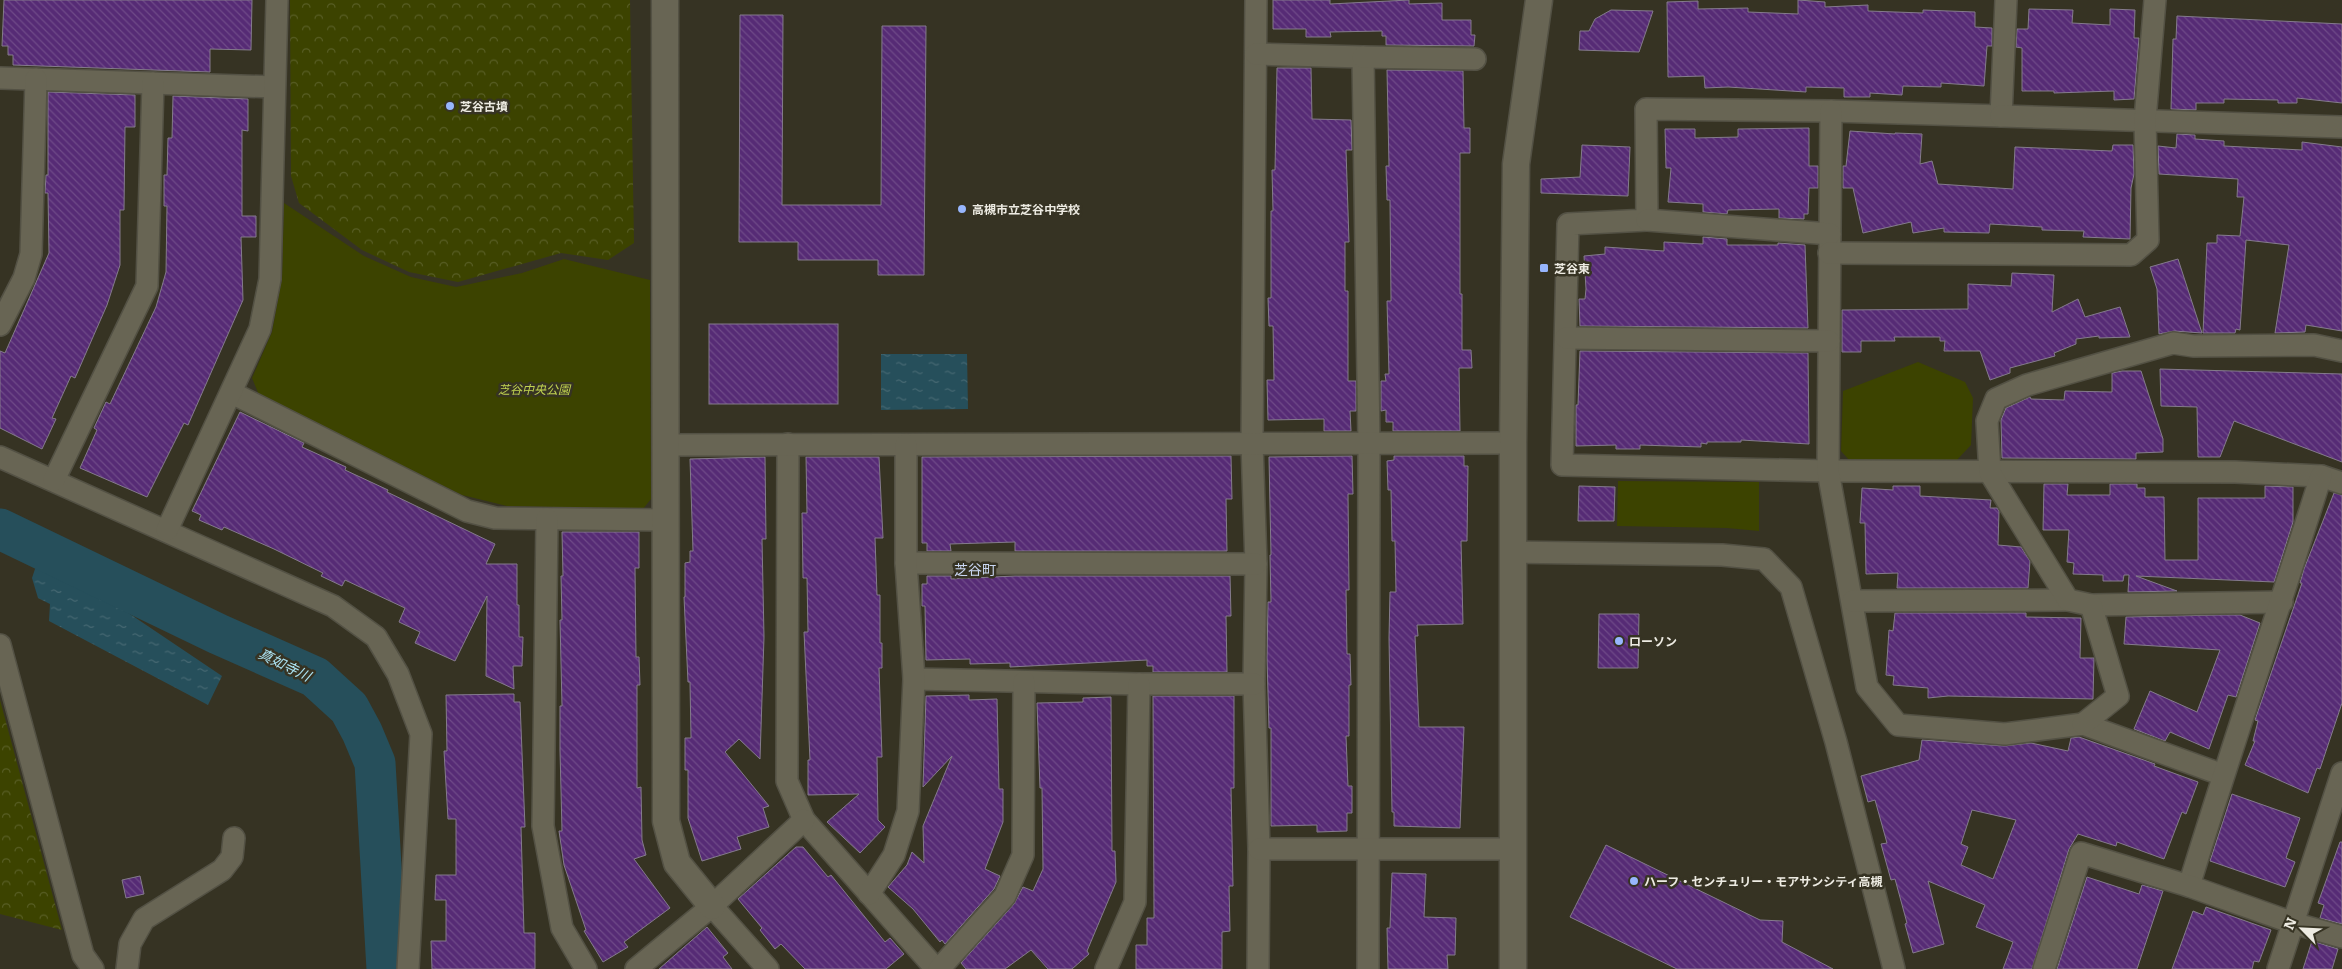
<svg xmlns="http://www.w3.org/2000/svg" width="2342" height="969" font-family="Literata,'Noto Sans JP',serif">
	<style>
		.forest { fill: url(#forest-crowns) }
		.green { fill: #3c4300 }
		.water { fill: url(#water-ripples) }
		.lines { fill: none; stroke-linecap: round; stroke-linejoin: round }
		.river { stroke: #264f5b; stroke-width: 41 }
		.building { fill: url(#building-back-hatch); stroke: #847b8c; fill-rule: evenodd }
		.minor-casing { stroke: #535144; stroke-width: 24 }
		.tertiary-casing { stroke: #535144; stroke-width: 29 }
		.minor { stroke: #686554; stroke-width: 21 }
		.tertiary { stroke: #686554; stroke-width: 26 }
		.poi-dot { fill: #97b6fd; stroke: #363323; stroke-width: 2 }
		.labels { text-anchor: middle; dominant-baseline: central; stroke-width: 5; stroke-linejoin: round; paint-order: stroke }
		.poi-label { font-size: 12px; font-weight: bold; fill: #edebe2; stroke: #363323; text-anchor: start }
		.park-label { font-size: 12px; font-style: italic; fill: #c0d250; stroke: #363323 }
		.neighbourhood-label { font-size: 14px; fill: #cad7f2; stroke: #363323 }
		.water-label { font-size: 14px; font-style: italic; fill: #ace4f5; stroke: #363323 }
	</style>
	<defs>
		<pattern id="forest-crowns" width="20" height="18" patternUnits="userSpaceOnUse" patternTransform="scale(1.25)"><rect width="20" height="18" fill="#3c4300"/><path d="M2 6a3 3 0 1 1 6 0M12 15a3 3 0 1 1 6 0" fill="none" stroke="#585e25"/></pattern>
		<pattern id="water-ripples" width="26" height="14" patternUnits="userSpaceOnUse" patternTransform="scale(1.25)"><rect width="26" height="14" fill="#264f5b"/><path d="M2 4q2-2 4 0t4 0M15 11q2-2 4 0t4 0" fill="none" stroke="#466872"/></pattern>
		<pattern id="building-back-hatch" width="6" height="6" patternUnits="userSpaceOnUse" patternTransform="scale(1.25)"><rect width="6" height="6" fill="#562b75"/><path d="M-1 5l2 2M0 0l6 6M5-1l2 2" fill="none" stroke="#6f4a88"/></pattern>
	</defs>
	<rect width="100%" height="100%" fill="#363323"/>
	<g class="forest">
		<polygon points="290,0 630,0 634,243 608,260 561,253 458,282 409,272 362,250 299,203 291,176"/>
		<polygon points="0,700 62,930 0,914"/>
	</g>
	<g class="green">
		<polygon points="284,203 364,256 411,277 456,287 522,273 564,259 650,280 651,499 643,509 507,506 462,495 259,395 252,378 272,332 282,279"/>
		<polygon points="1918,362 1965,382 1973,398 1971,445 1955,462 1851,462 1841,451 1843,391"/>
		<polygon points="1618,481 1759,482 1759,531 1727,528 1617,526"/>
	</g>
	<g class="water">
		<polygon points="881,354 967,354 968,409 881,410"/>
		<polygon points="36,566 112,602 222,676 208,705 49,621 50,604 38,598 32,578"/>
	</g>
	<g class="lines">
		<polyline class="river" points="0,529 218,634 315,677 349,708 362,732 375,763 387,969"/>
	</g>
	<g class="building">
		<polygon points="4,0 252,0 251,50 210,49 210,72 13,65 13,55 8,55 8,46 2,46"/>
		<polygon points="1273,0 1330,0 1330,4 1409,0 1409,4 1442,3 1442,20 1471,20 1471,35 1475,35 1474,46 1386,45 1386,36 1382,36 1382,31 1330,32 1331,37 1306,37 1306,29 1273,29"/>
		<polygon points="1798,0 1825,2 1825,7 1868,5 1868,11 1923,13 1923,10 1975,12 1975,27 1992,28 1992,46 1987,46 1984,86 1941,83 1941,87 1903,86 1902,95 1870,93 1870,97 1844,97 1844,88 1806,87 1806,92 1728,87 1705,88 1704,76 1668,77 1667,2 1698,1 1698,9 1748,8 1748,12 1798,14"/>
		<polygon points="2029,9 2073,10 2072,23 2110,25 2110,9 2135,10 2134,38 2139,38 2134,99 2114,100 2114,91 2054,93 2054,91 2022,91 2022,48 2016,47 2017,29 2028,29"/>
		<polygon points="1611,10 1653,11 1639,52 1579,50 1580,31 1589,31 1595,19"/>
		<polygon points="740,15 783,15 782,205 881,205 882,26 926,26 924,275 878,275 878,260 798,260 798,242 739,242"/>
		<polygon points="2177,16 2342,24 2342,103 2297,98 2297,103 2278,103 2278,100 2224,99 2224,103 2196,103 2196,110 2171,109 2173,39 2176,39"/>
		<polygon points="1277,68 1311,68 1312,119 1351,120 1352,150 1346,150 1349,242 1345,242 1345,291 1348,291 1348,381 1356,381 1356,411 1350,411 1351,431 1324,431 1324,419 1268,420 1267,380 1274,380 1273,326 1269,326 1268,298 1271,298 1271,211 1273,211 1272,170 1275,170"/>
		<polygon points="1387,70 1463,71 1464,128 1470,128 1470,153 1460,153 1460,294 1462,294 1462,350 1471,350 1472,368 1459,368 1460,431 1393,431 1393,422 1386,422 1386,410 1381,411 1381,381 1386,381 1385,374 1389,374 1387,301 1391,301 1390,200 1387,200 1386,166 1389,166"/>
		<polygon points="48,92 135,95 135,127 125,127 124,210 120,210 120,265 107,305 75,378 71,376 52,418 56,419 42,449 0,428 0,351 5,353 49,253 48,193 45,193 46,175 48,175"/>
		<polygon points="173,96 248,99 248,131 242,130 242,216 256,216 256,237 241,237 243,300 188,425 184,423 147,497 80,468 97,430 94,428 106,402 110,404 156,307 166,272 167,206 164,206 164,175 167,175 168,138 172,138"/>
		<polygon points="1809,128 1809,166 1818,166 1818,188 1809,188 1808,214 1804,214 1804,219 1779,218 1779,209 1728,210 1727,214 1703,212 1703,204 1668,202 1671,168 1666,168 1665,129 1695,129 1695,138 1738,137 1738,129"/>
		<polygon points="1850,131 1895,134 1895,133 1922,134 1920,164 1932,161 1938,184 2013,189 2015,147 2112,151 2113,145 2133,145 2134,174 2131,188 2130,239 2083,237 2084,231 2042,230 2042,227 1990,224 1989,233 1944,232 1944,228 1913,233 1911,222 1863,233 1853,188 1843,188 1843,166 1846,166"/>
		<polygon points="2177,134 2195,135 2195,139 2224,141 2224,146 2302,150 2302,142 2342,147 2342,331 2306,325 2305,332 2275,333 2289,245 2246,240 2240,330 2236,329 2235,333 2203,333 2207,243 2217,243 2217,235 2240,236 2244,197 2237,197 2238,179 2159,174 2158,146 2176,148"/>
		<polygon points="1582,145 1630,147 1628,196 1541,193 1541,179 1580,177"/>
		<polygon points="1703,237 1727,239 1727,245 1778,245 1778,243 1805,245 1808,328 1580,326 1579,299 1585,299 1586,289 1584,256 1605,254 1605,247 1664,251 1664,242 1703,244"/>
		<polygon points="2178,259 2202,333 2174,331 2159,334 2157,289 2150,267"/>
		<polygon points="2012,273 2054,275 2052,312 2078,299 2085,317 2120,307 2130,337 2099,338 2099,336 2076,339 2076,344 2054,353 2055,356 2010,368 2010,373 1990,380 1980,351 1944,351 1945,341 1940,341 1940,337 1894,337 1895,341 1861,341 1861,352 1842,352 1842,310 1968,309 1968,284 2011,286"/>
		<rect x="709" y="324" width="129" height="80"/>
		<polygon points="1580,351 1808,353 1809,444 1741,440 1741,442 1707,442 1707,444 1701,443 1701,447 1640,445 1640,449 1616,449 1616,445 1576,446 1576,405 1578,405"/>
		<polygon points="2160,369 2342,374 2342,462 2234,421 2220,457 2198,457 2197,407 2161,406"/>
		<polygon points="2122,371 2141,371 2163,439 2163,452 2136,453 2136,459 2002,458 2001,420 2006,408 2030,397 2031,399 2064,400 2065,391 2112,392 2112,373"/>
		<polygon points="240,412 304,443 302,447 346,467 345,470 388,490 387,492 495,544 486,564 517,564 517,605 519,605 519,637 523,637 522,666 513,666 514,689 486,676 487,596 455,661 415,643 420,632 399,622 405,608 345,580 342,586 321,576 323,573 274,549 224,527 222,530 199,520 201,515 192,511"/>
		<polygon points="1231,456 1232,499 1226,499 1227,551 1015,551 1015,542 950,544 951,551 927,551 927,543 922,543 922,457"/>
		<polygon points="1352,456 1353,494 1348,494 1349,590 1346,590 1347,654 1350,654 1351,685 1349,685 1349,736 1346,736 1348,786 1352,786 1352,813 1347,813 1347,831 1317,832 1317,825 1271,826 1271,728 1269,728 1267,658 1268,602 1271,602 1270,555 1271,555 1269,457"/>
		<polygon points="1394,456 1464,456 1464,466 1468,466 1467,541 1461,541 1463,624 1417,625 1418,636 1415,636 1419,727 1464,727 1460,828 1394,826 1394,812 1392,812 1389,638 1390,592 1396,592 1395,541 1392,541 1391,490 1388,490 1387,461 1394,460"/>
		<polygon points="765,457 766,539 762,539 764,637 760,759 739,739 725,752 769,806 763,808 769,827 737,837 741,849 702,861 688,818 688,770 685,770 685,738 691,738 690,682 688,682 684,597 685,597 685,563 690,562 690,551 693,551 690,459"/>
		<polygon points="806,457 879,457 883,538 875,538 877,595 880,595 880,643 882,643 882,668 879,668 882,757 877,757 878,820 885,827 860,853 827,822 859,794 808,795 808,760 810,760 804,632 808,632 807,578 803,578 802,513 807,513"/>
		<polygon points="2044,484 2068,484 2067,495 2110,495 2110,484 2137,484 2137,488 2145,488 2145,497 2164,497 2165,560 2198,560 2198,498 2265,498 2265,486 2293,487 2293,522 2274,582 2136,576 2177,591 2128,592 2129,575 2124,575 2123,581 2103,581 2103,575 2073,574 2074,563 2067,562 2069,530 2043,530"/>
		<polygon points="1579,486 1615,487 1614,521 1578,521"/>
		<polygon points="1893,486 1920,486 1920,496 1991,500 1990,508 1997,508 1999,511 1998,545 2021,547 2030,561 2028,588 1897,588 1898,573 1866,574 1865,523 1860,523 1862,488 1893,490"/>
		<polygon points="2334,493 2342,495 2342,703 2320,769 2317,768 2308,793 2245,765 2255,741 2253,741 2258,721 2255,720 2302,583 2300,583 2304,569"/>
		<polygon points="562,532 639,532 639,568 635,568 636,657 639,657 640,685 637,685 637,788 641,787 642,840 646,855 634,859 670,908 624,942 628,947 603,962 584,931 586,930 564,865 559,831 562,831 560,750 560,706 562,706 560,620 562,620 561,576 563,576"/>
		<polygon points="927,576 951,576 951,579 1015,576 1230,576 1231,616 1226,616 1227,672 1153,672 1153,666 1147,666 1147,660 1010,667 1010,663 970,664 970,659 926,660 925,606 922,606 922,584 927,584"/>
		<polygon points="1895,613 2026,613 2026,617 2081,618 2080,658 2094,658 2093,699 1948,696 1928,698 1928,688 1893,685 1894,676 1886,675 1889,630 1893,631"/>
		<polygon points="1599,614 1639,614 1638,668 1598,668"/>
		<polygon points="2219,615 2240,615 2260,623 2236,697 2228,695 2209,749 2170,732 2165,741 2134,729 2150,691 2197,712 2220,650 2124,644 2126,617"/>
		<polygon points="514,694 514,702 520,702 525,827 521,827 524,933 535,933 535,969 432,969 431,941 446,941 446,900 435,900 436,875 456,875 456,819 448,819 444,751 447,751 446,695"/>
		<polygon points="969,695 969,700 997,699 999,789 1003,789 1003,822 985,869 1000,876 994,889 945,944 942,940 940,942 913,909 888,887 907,865 912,852 924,863 923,826 952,756 923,787 926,696"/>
		<polygon points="1153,696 1234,696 1234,788 1231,788 1233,886 1229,886 1230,931 1222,932 1222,969 1136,969 1136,945 1147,945 1147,918 1154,918"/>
		<polygon points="1111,697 1112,851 1115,851 1116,882 1087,951 1089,954 1072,969 1048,969 1031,950 1005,969 966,969 961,963 1014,904 1023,887 1033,891 1043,869 1042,788 1040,788 1037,703 1083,702 1083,698"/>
		<path d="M 2079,737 L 2155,764 L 2154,766 L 2198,782 L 2186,814 L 2182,812 L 2164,859 L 2117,842 L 2116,846 L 2078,834 L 2069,849 L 2032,969 L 2003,969 L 2013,942 L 1976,927 L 1985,905 L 1928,881 L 1944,944 L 1913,953 L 1905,924 L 1907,923 L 1895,879 L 1891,880 L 1881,844 L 1887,843 L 1875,800 L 1868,802 L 1861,776 L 1919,760 L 1922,740 L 2004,746 L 2031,743 L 2068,751 L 2071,738 ZM 1972,810 L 2016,820 L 1993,879 L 1961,865 L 1968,847 L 1961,844 Z"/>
		<polygon points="2232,794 2300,818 2286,858 2295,862 2285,887 2210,861"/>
		<polygon points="2340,842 2342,842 2342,924 2320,918 2324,905 2318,903"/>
		<polygon points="1606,845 1760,920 1783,921 1782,942 1833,969 1677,969 1570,917"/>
		<polygon points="796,847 803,847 828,877 831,875 885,942 890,938 904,954 886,969 805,969 781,944 775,949 760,930 762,928 738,899"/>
		<polygon points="1392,873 1426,874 1424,917 1456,918 1455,955 1447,955 1448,969 1388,969 1387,928 1390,928"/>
		<polygon points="140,876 144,894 126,898 122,880"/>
		<polygon points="2087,877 2139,894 2142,885 2163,891 2137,969 2057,969"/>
		<polygon points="2206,907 2271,930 2259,962 2254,961 2252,969 2172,969 2193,911 2203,915"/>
		<polygon points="707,927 728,953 723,957 732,969 659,969"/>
		<polygon points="2312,941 2338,949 2332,969 2303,969"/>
	</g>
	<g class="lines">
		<defs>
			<g id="minor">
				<polyline points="1256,0 1252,443 1256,564 1254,684 1259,849 1258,969"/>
				<polyline points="2006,0 2001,116 1831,111 1646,109 1647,220 1568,224 1562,465 1828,471 2235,472 2321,476 2342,483"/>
				<polyline points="1256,54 1363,57 1369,443 1368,969"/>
				<polyline points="1363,57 1475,59"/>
				<polyline points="0,78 274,87"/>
				<polyline points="1831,111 1828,471 1867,687 1898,725 2005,734 2083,724 2223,775"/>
				<polyline points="2001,116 2342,127"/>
				<polyline points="1647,220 1830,234"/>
				<polyline points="1829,253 2131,255 2148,240 2145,120 2155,0"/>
				<polyline points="0,325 24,278 31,254 36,79"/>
				<polyline points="1566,338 1829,341"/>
				<polyline points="232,393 467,511 495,518 666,520"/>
				<polyline points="788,444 787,781 804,820 936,969"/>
				<polyline points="666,445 1513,443"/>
				<polyline points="0,457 333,606 376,637 398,674 421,734 408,969"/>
				<polyline points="54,480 147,286 153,83"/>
				<polyline points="547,519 543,826 562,928 586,969"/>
				<polyline points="167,530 260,329 270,279 277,0"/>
				<polyline points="1514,552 1722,555 1764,559 1791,587 1836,742 1894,969"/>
				<polyline points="906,563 1256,564"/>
				<polyline points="1853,601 2068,600"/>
				<polyline points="2091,605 2282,602"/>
				<polyline points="0,645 83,955 93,969"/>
				<polyline points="914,679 1139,684 1254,684"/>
				<polyline points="2083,724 2118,696 2091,605 2068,600 1990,473 1987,421 1996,399 2027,385 2173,343 2193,346 2314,345 2342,351"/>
				<polyline points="1259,849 1513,849"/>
				<path d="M 2189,886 C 2231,748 2278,613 2321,476"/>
				<polyline points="869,894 894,855 908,811 914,679 906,563 906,445"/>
				<polyline points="712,906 768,969"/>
				<polyline points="127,969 130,944 144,919 222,870 232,857 234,838"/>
				<polyline points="636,969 712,906 804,820"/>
				<polyline points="939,969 1005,896 1023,855 1024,682"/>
				<polyline points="1106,969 1135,902 1139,684"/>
				<polyline points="2044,969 2081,853 2189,886 2293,923 2342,937"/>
				<polyline points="2278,969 2342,773"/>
			</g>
			<g id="tertiary">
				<polyline points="665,0 666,821 677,863 712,906"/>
				<polyline points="1513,969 1513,443 1516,164 1539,0"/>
			</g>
		</defs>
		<use href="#minor" class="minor-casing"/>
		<use href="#tertiary" class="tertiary-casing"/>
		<use href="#minor" class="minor"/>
		<use href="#tertiary" class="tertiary"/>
	</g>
	<g class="poi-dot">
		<circle cx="450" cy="106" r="5"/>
		<circle cx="962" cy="209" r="5"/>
		<rect x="1539" y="263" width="10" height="10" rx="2.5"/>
		<circle cx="1619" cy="641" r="5"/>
		<circle cx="1634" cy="881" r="5"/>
	</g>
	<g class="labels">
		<g class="poi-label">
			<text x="460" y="106">芝谷古墳</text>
			<text x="972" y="209">高槻市立芝谷中学校</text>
			<text x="1554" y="268">芝谷東</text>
			<text x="1629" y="641">ローソン</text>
			<text x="1644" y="881">ハーフ・センチュリー・モアサンシティ高槻</text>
		</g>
		<g class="park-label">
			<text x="534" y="389">芝谷中央公園</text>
		</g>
		<g class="neighbourhood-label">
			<text x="975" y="569">芝谷町</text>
		</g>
		<g class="water-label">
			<text transform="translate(285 664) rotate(26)">真如寺川</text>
		</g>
	</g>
	<g transform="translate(2302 929) rotate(294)" stroke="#363323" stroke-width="4" paint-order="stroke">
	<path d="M0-4L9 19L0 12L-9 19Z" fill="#edebe2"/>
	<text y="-8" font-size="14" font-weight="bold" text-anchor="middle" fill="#edebe2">N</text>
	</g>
</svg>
